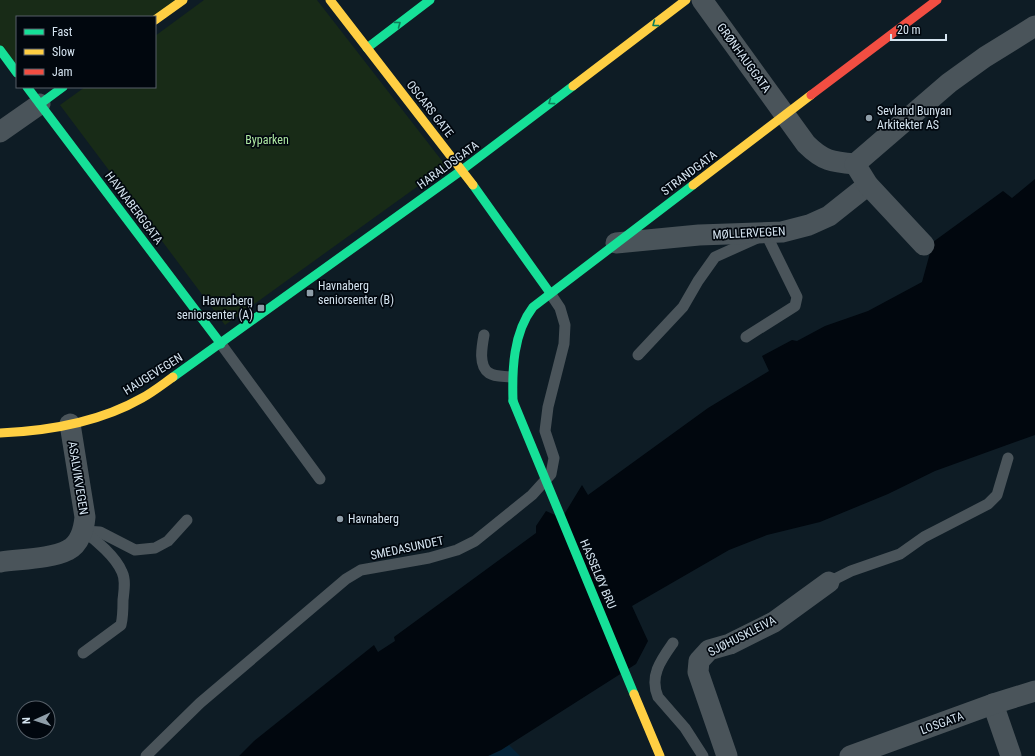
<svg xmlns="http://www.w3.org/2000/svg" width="1035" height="756" font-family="'Roboto Condensed',sans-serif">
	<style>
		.built { fill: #052439 }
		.green { fill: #182b17 }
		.water { fill: #01070e }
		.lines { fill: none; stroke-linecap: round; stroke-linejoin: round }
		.lane { stroke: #4a545a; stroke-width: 11 }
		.street { stroke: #4a545a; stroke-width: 21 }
		.fast { stroke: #16e098; stroke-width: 9 }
		.slow { stroke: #ffcf43; stroke-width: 9 }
		.jam { stroke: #f24e42; stroke-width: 9 }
		.fast-bridge { stroke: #16e098; stroke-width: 9 }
		.slow-bridge { stroke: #ffcf43; stroke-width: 9 }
		.oneway { stroke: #0d7e5a }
		.poi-dot { fill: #8f9ea9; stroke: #01070e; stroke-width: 1.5 }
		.labels { text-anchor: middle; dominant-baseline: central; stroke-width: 3.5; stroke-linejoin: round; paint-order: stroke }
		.street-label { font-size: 12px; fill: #d5e4f0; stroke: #01070e }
		.poi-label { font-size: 12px; fill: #d5e4f0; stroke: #01070e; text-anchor: start }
		.park-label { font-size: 12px; fill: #ade7a2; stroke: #01070e }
	</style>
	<rect width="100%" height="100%" fill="#0e1c25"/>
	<polygon class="built" points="509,745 520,756 488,756 501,750"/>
	<g class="green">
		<polygon points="0,0 183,0 155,17 17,17 17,73 0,50"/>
		<polygon points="204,0 317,0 446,166 225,325 60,105 85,87 155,87 155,36"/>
	</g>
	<polygon class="water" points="1035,179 1035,435 935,471 888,494 820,522 767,535 729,550 632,606 648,641 636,664 501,750 488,756 239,756 254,741 374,645 378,652 395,641 394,637 536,533 536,526 546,511 562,518 582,485 588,495 708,408 769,371 762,356 792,340 797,341 825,326 868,311 922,282 933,242 1003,191 1012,198"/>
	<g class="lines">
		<g class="lane">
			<path d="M 484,335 C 482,346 478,366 489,373 C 495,377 504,376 511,377"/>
			<polyline points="221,344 320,479"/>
			<polyline points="638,355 683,307 698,281 715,257 766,234 797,297 795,306 746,337"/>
			<polyline points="84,531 100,532 135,550 155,548 168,541 187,520"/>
			<polyline points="829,582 851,571 900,554 924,537 988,504 997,495 1008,458"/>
			<path d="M 673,643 C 661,660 649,676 658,697 L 685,728 L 703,756"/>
			<path d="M 83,653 L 121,625 C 123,617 123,609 123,600 C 124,591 126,580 122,572 C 116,557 96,540 83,531"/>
			<polyline points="146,756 200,703 346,579 361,570 429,558 457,550 475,541 532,495 551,474 554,458 545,431 548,407 564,344 565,325 560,308 550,293"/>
		</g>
		<g class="street">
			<path d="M 702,0 L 806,144 C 823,161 832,162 855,164"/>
			<polyline points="0,132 40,104"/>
			<polyline points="616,243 699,235 782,232 809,225 829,216 868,185"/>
			<polyline points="924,245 868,185 855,164 949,83 985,57 1035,26"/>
			<path d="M 0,562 C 20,559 51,559 68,550 C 80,544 84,528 85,517 L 70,424"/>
			<polyline points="993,704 1011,756"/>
			<polyline points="727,756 698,672 699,661 709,650 730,644 774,622 829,582"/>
			<polyline points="850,756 993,704 1035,691"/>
		</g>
		<g class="fast">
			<polyline points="367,48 430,0"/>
			<polyline points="0,50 17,73"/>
			<polyline points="27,87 221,344"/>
			<polyline points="40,104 63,87"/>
			<polyline points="473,185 550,293"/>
			<polyline points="173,377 462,170 573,86"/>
			<path d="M 513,401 C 512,370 513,333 533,307 L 693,185"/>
		</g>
		<g class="slow">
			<polyline points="330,0 473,185"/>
			<polyline points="155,20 183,0"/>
			<polyline points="573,86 686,0"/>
			<polyline points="693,185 811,95"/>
			<path d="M 0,433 C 48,431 100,422 142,398 C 153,392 163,384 173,377"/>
		</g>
		<polyline class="jam" points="811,95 937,0"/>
		<polyline class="fast-bridge" points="513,401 634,694"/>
		<polyline class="slow-bridge" points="634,694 660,756"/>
	</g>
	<defs><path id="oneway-chevron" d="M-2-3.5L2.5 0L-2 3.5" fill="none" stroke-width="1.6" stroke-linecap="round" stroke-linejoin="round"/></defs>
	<g class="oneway">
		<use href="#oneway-chevron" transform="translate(398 24) rotate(-37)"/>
		<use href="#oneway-chevron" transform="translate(655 24) rotate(143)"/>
		<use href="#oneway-chevron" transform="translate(551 102) rotate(143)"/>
	</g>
	<g class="poi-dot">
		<circle cx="869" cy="118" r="4"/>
		<rect x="306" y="289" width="8" height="8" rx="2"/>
		<rect x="257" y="304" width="8" height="8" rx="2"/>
		<circle cx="340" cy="519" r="4"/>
	</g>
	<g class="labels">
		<g class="street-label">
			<text transform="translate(744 58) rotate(54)">GRØNHAUGGATA</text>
			<text transform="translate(430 109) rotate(52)">OSCARS GATE</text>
			<text transform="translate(448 165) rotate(-36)">HARALDSGATA</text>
			<text transform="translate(689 173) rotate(-37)">STRANDGATA</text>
			<text transform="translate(134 208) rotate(53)">HAVNABERGGATA</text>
			<text transform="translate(749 233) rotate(-3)">MØLLERVEGEN</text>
			<text transform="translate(153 374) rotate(-32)">HAUGEVEGEN</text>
			<text transform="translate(78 478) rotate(81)">ASALVIKVEGEN</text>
			<text transform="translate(407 548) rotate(-12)">SMEDASUNDET</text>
			<text transform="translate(598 574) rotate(67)">HASSELØY BRU</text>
			<text transform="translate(742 636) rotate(-27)">SJØHUSKLEIVA</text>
			<text transform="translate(942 723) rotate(-20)">LOSGATA</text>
		</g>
		<g class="poi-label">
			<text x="877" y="111">Sevland Bunyan<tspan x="877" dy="14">Arkitekter AS</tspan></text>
			<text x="318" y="286">Havnaberg<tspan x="318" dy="14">seniorsenter (B)</tspan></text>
			<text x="253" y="301" text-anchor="end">Havnaberg<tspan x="253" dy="14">seniorsenter (A)</tspan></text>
			<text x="348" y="519">Havnaberg</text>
		</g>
		<g class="park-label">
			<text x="267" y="140">Byparken</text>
		</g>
	</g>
	<rect x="16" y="16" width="140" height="72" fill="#01070e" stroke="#565f68"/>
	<rect x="24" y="29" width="20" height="6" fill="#16e098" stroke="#565f68"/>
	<text x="52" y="36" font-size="12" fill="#d5e4f0">Fast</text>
	<rect x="24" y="49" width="20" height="6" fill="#ffcf43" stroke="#565f68"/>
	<text x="52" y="56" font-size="12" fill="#d5e4f0">Slow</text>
	<rect x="24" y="69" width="20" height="6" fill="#f24e42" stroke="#565f68"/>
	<text x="52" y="76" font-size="12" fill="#d5e4f0">Jam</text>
	<g transform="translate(36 720) rotate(267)"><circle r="19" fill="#01070e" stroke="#565f68"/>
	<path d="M0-3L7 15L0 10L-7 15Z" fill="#8f9ea9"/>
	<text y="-6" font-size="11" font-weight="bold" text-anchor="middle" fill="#d5e4f0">N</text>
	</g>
	<path d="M891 34v6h55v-6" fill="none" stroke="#d5e4f0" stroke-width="2"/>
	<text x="897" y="34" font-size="12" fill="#d5e4f0" stroke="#01070e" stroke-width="3" paint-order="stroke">20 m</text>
</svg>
